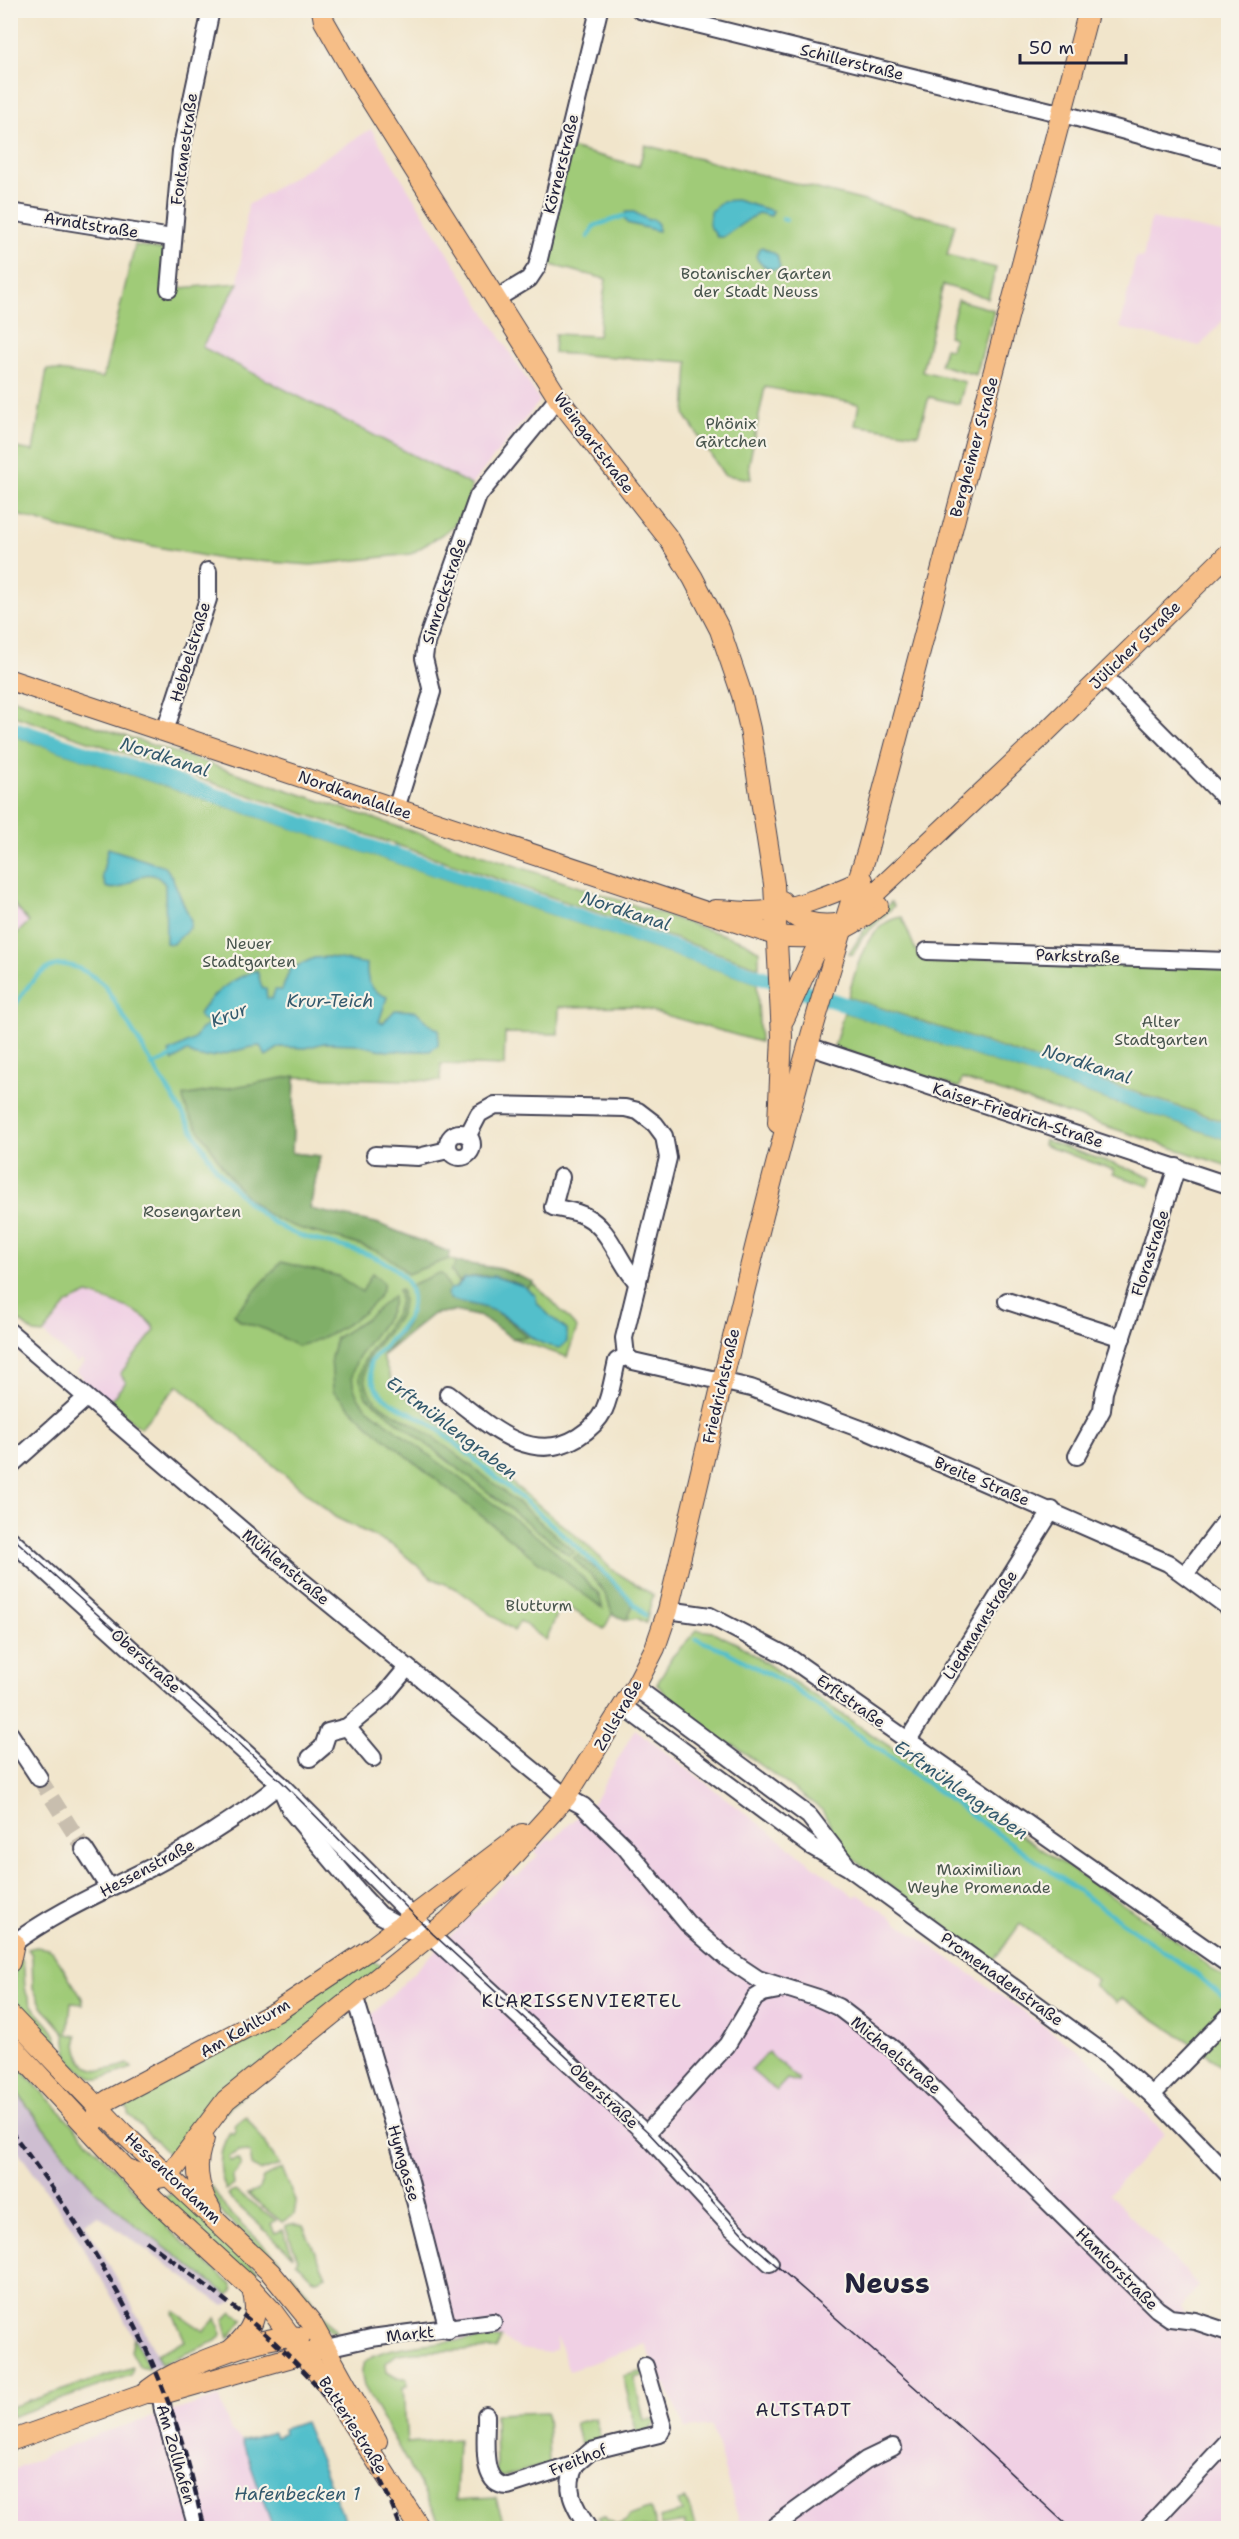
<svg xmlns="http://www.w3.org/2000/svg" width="1239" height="2539" font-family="'Shantell Sans',sans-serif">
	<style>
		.built { fill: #f0d0e4 }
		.industrial { fill: #cebed1 }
		.green { fill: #a0cb78; stroke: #61765a; stroke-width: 1.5 }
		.forest { fill: #80af68; stroke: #516852; stroke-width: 1.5 }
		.water { fill: #52bfcb; stroke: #3a7083; stroke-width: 1.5 }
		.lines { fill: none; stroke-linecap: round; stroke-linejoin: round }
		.stream { stroke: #52bfcb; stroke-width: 4.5 }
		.canal { stroke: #52bfcb; stroke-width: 15 }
		.minor-tunnel { stroke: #c8beae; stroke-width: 16; stroke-dasharray: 16 8; stroke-linecap: butt }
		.minor-casing { stroke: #413f51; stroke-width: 20 }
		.major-casing { stroke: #413f51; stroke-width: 22 }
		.minor { stroke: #fff; stroke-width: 16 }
		.major { stroke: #f6be87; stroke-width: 20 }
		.tram { stroke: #22223b; stroke-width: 1.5 }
		.rail { stroke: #22223b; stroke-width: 4.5; stroke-dasharray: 9 4.5; stroke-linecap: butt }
		.labels { text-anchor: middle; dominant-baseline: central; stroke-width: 4.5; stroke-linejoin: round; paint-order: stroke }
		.street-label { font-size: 16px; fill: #22223b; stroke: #f7f3e8 }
		.park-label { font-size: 16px; fill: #48554d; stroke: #f7f3e8 }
		.water-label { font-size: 18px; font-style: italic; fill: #33596d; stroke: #f7f3e8 }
		.neighbourhood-label { font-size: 18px; letter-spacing: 1.5px; fill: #22223b; stroke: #f7f3e8 }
		.town-label { font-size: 28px; font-weight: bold; fill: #22223b; stroke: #f7f3e8 }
	</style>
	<rect width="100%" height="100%" fill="#f7f3e8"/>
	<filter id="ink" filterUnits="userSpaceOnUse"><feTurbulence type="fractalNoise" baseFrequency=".0167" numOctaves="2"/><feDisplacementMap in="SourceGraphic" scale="12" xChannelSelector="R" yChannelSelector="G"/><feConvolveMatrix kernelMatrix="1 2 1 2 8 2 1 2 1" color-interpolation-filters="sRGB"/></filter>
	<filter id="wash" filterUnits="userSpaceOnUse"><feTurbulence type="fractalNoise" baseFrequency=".008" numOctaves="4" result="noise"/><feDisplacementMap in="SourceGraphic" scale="24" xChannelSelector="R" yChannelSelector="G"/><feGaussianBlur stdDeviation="1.35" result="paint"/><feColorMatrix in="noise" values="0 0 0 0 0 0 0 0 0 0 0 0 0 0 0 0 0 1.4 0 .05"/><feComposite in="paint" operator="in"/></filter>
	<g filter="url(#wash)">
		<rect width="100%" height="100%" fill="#f1e5cb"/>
		<g class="built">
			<polygon points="371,129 540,401 471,485 201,347 238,283 248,205"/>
			<polygon points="1151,218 1226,234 1222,256 1228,258 1228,315 1200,346 1120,328 1136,257 1143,258"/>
			<polygon points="11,901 29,922 11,940"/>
			<polygon points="88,1295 126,1308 152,1323 154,1330 119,1374 126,1382 107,1403 80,1380 82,1377 76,1372 84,1362 81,1360 78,1364 44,1334 69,1304"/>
			<polygon points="635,1729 855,1897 858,1894 1076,2049 1102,2070 1165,2134 1109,2194 1199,2285 1181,2308 1186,2318 1228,2331 1228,2528 741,2528 712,2426 686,2429 645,2344 569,2371 557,2337 556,2349 549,2353 521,2349 501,2338 449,2342 365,2021 511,1875 517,1877 538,1855 535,1852 549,1838 552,1840 594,1802"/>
			<polygon points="219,2397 231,2431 242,2441 273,2528 11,2528 11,2471 97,2434"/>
		</g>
		<polygon class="industrial" points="10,2084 60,2149 95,2190 129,2220 235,2300 224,2306 99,2216 85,2223 131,2303 161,2364 149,2369 119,2309 71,2226 11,2141"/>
		<g class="green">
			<polygon points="645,145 955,224 947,255 996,268 988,298 943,285 922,371 965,382 959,404 929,397 918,434 855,425 859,404 765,387 749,464 751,479 724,475 685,415 688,362 554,353 555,334 598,336 606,279 543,263 570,148 639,166"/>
			<polygon points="135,245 164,250 169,289 238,283 202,347 471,485 470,496 463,513 452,528 411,554 311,565 215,558 69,530 11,513 10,447 33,451 47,369 103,378"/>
			<polygon points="958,300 994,310 976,375 940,365 945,348 951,349 954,338 948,336"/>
			<polygon points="11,698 745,942 759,951 759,967 11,715"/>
			<path d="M 11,735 L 757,983 L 760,1042 L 634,1006 L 559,1007 L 558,1034 L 505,1033 L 504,1066 L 441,1064 L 440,1081 L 295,1077 L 292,1153 L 320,1156 L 310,1210 L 376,1223 L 449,1252 L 449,1259 C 465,1266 483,1264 500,1269 C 539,1280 550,1300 577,1328 L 567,1357 L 512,1338 L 482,1317 L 454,1311 L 433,1314 L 382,1356 L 394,1386 L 586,1544 L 611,1569 L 653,1595 L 646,1623 L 637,1618 L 627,1620 L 612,1614 L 604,1629 L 562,1603 L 546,1640 L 520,1621 L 514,1631 L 457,1589 L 432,1578 L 394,1546 L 335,1517 L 178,1385 L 140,1428 L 108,1403 L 126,1382 L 120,1374 L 155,1330 C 148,1311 106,1300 88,1294 L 68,1303 L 43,1334 L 34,1333 L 12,1315 L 11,1317 L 10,940 L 29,922 L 11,901 Z"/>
			<polygon points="891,902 894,906 862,938 853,955 849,954 864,930"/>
			<path d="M 902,917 L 918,956 L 1228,965 L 1228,1123 L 848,997 C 856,968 867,921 902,917 Z"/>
			<polygon points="844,1012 1228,1140 1228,1166 962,1079 959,1088 834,1047"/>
			<polygon points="1044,1140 1152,1177 1149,1186 1113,1174 1114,1170 1043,1145"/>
			<path d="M 697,1630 L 713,1632 L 738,1644 L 1173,1938 L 1228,1981 L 1228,2075 L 1208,2054 L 1122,1998 L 1117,2003 L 1094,1985 L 1097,1980 L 1020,1924 L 993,1961 L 853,1859 L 841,1845 L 822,1810 L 735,1746 C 702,1738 678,1709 657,1684 L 672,1657 Z"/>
			<path d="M 36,1947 L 49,1949 L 53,1952 L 82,1998 L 83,2004 L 71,2003 L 68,2034 L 77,2036 C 76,2073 98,2075 128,2064 L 132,2068 L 100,2079 L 91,2078 L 72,2063 L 68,2056 L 65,2033 L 43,2007 L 33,1989 L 32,1955 L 28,1949 Z"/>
			<path d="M 21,1958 C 27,1968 22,1983 27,1995 C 37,2022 58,2022 60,2055 C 46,2038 17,2017 13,1994 C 11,1984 15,1971 17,1960 Z"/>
			<polygon points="368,1960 383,1966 174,2159 128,2114 128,2110 123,2104 132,2096"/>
			<polygon points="768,2052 798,2079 798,2082 787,2079 776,2091 751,2070"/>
			<polygon points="11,2059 168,2226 167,2228 232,2285 233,2291 228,2295 129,2220 95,2190 60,2149 11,2084"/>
			<path d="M 246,2116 L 280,2165 L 261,2171 L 252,2165 L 250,2153 L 239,2151 L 229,2157 L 230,2161 L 238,2159 L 241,2166 L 232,2177 L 233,2185 L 226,2190 C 218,2170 218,2150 230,2132 L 233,2134 L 236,2129 L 234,2126 Z"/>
			<polygon points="282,2168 296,2203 294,2215 282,2222 247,2194 258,2191 263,2178"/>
			<polygon points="206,2186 212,2187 226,2209 280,2261 276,2265 222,2213"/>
			<polygon points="177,2191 258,2271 250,2278 162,2199"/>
			<polygon points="235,2191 276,2220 271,2224 275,2233 283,2230 293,2256 231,2199 228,2194"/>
			<polygon points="291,2224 303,2226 326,2276 317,2280 312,2278 296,2262 298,2259 285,2226"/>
			<polygon points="292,2273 337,2333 330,2331 286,2274"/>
			<polygon points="174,2311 204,2331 216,2318 222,2334 216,2341 161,2364 156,2354 185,2341 173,2313"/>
			<polygon points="232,2312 243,2320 229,2338 224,2320"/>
			<polygon points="134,2338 149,2369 140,2367 131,2351"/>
			<path d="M 501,2338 L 496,2349 L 413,2352 L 397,2354 L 386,2363 L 387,2372 L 397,2378 L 407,2378 L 407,2386 L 403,2387 L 407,2443 L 458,2439 L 456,2500 L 496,2498 L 505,2527 L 526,2521 L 529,2528 L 444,2528 L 364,2386 C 362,2377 359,2366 368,2359 C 387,2343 473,2340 501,2338 Z"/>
			<polygon points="133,2367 131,2375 11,2417 11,2407"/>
			<polygon points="644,2371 645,2375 634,2378 644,2420 655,2419 656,2422 648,2432 637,2434 623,2376"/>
			<polygon points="547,2412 549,2464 501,2477 496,2472 495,2414"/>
			<polygon points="595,2418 601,2439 580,2444 575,2423"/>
			<polygon points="686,2499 696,2528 686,2528 684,2522 661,2526 659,2518 682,2512 678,2501"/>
			<polygon points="648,2509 651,2510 656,2528 608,2528 598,2518 605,2516 606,2519 617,2525 626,2521 629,2516"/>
		</g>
		<g class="forest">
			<path d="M 295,1076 L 292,1153 L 320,1156 L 310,1209 L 376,1223 L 449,1252 L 449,1259 L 407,1274 C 378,1236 306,1240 266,1213 C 240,1195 224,1170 208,1143 C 200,1130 183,1111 183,1096 Z"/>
			<path d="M 281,1262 L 338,1276 L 362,1292 L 372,1273 L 384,1283 C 380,1311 323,1341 297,1346 L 267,1330 L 240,1321 L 234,1314 Z"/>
			<path d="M 457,1262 L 499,1269 L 534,1282 L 526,1288 C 508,1278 478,1270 459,1282 L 451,1271 Z"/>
			<path d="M 439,1273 L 443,1275 L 450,1289 L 447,1294 C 459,1303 471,1302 484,1306 C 502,1313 514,1325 527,1337 L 512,1338 L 482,1317 L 454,1311 L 433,1314 L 382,1355 C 401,1334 419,1316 411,1285 Z"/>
			<path d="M 401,1289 C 414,1325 361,1343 365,1378 C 366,1387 370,1395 377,1402 C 390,1413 409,1420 424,1431 C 475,1467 527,1509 574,1552 L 569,1555 L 366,1397 C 364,1391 361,1384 360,1379 C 359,1346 409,1319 398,1290 Z"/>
			<path d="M 393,1296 C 395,1332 322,1363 367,1408 L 552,1548 L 598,1593 L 603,1608 L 540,1563 L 368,1425 L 333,1391 L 331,1357 L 336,1338 L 367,1318 Z"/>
			<path d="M 577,1555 L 604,1575 L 633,1605 L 627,1620 L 612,1614 C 608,1589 590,1575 573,1558 Z"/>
		</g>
		<g class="water">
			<polygon points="736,200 773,211 771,216 758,213 723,237 717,237 709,225 710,212 723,201"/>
			<polygon points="626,212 634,212 648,220 653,219 658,224 658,231 627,223 624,217"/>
			<path d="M 762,247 L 777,255 L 780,268 C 772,272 759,266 756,256 L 759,249 Z"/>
			<path d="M 108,848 L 165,867 L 171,875 L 191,921 L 190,928 L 173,944 L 166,943 L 165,884 C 143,857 128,897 106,887 L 102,876 Z"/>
			<path d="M 329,957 L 367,964 C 366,981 370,991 387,997 L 379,1022 L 383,1023 L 395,1010 L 416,1011 L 433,1027 L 439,1029 L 438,1045 L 430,1051 L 387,1051 L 355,1044 L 324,1043 L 306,1048 L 280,1047 L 266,1056 L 260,1046 C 238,1047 203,1067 187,1051 L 173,1061 L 169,1052 L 193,1040 L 201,1029 L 210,1024 L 200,1018 L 199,1014 C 214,991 232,979 257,970 L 262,988 L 266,989 L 267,998 L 272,999 L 275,990 L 282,990 L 290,969 L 314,958 Z"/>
			<path d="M 493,1276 L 523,1286 L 535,1295 L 538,1304 L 551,1317 L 567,1330 L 567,1342 L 560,1348 C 528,1343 528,1330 504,1316 C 486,1305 469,1305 450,1299 L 447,1294 L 450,1289 L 455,1288 L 465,1278 Z"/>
			<polygon points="304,2422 348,2528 273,2528 242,2441 273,2432 275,2437 284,2434 283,2429"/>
		</g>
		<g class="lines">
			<g class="stream">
				<polyline points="783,219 786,220"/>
				<polyline points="588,237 594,226 624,216"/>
				<path d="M 10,1014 C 37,968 58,945 105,986 L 215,1167 C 237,1193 262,1220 295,1234 C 329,1247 421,1253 411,1308 C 408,1328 381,1346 370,1363 C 370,1400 398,1405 426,1421 C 447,1434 467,1454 487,1470 C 543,1515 596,1562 645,1615"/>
				<polyline points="152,1066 175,1055"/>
				<polyline points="696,1639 722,1649 787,1684 1197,1975 1228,2001"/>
			</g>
			<polyline class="canal" points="10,727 1228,1132"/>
		</g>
	</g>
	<g filter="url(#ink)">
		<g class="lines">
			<polyline class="minor-tunnel" points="39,1778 84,1849"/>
			<defs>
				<g id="minor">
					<polyline points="640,10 1063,114 1228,159"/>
					<polyline points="10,212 172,238"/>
					<polyline points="169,289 181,151 211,10"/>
					<polyline points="496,299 529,279 537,267 599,10"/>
					<polyline points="1104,676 1228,801"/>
					<polyline points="165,731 208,599 208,571"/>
					<polyline points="396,809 432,692 424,658 426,643 478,496 558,398"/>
					<polyline points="927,951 1228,961"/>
					<polyline points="808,1046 1228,1185"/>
					<circle cx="460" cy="1145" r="12"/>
					<polyline points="468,1135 479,1114 495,1105 625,1108 638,1111 655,1124 664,1136 668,1158 624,1338 626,1356 633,1361 751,1388 869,1432 1168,1563 1228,1607"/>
					<polyline points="375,1155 418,1157 448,1150"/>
					<path d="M 561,1177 L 553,1207 C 564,1210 576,1211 585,1216 C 612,1230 618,1263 638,1283"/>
					<polyline points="1007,1301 1122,1338"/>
					<polyline points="10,1332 297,1577 566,1797 583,1806 624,1846 687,1923 728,1959 758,1979 818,1998 838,2007 893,2049 1157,2309 1170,2318 1195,2321 1228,2332"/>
					<path d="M 448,1394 C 486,1422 529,1467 578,1437 C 589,1430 598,1422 604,1410 C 611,1395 613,1377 617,1361 L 626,1356"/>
					<polyline points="1077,1456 1102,1410 1104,1392 1177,1167"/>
					<polyline points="10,1466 86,1398"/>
					<polyline points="10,1539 280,1784 437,1941 646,2134 731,2227 770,2263"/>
					<polyline points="1186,1573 1228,1518"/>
					<polyline points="668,1610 710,1616 787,1656 1228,1964"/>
					<polyline points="635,1687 809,1816 846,1864"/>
					<polyline points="624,1707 811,1846 848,1867 1109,2057 1152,2095 1228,2174"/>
					<polyline points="347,1727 373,1758"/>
					<polyline points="10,1734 39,1778"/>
					<polyline points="908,1740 1052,1510"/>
					<polyline points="310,1758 323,1747 328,1732 347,1727 382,1698 407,1668"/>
					<polyline points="283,1793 291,1811 362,1896 380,1915 410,1931"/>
					<polyline points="84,1849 109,1888"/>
					<path d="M 10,1946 C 53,1913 102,1892 150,1868 C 196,1844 239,1817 280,1784"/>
					<polyline points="355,1998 410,2181 448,2330"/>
					<polyline points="1152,2095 1228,2017"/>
					<polyline points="646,2134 727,2045 755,1998 763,1993 784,1989"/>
					<polyline points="326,2348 371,2338 493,2322"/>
					<polyline points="159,2383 163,2410 197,2528"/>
					<path d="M 486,2415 C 487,2435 478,2486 508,2486 L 576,2464 L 591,2451 L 659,2434 L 663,2427 L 645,2366"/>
					<path d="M 576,2464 C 563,2489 574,2506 588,2528"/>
					<polyline points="772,2528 866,2460 893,2447"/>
					<polyline points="1147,2528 1228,2441"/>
				</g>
				<g id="major">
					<polyline points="322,10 324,21 355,75 558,398 669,539 693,578 720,630 742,695 750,729 774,884 782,1036 778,1123"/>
					<path d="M 10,680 L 778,936 C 822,941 843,934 878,906"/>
					<path d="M 782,901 C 793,924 820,927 842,923"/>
					<path d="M 715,910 C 727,910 739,912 752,912 C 791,911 828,896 863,880"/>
					<polyline points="856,911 1041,737 1228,554"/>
					<polyline points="784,1019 814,953 832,933"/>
					<polyline points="10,1943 14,1943 10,1962"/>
					<polyline points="10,2015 123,2133 271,2273 311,2322 377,2441"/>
					<polyline points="10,2044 154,2199 251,2288 272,2311 330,2389 420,2528"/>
					<polyline points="95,2121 99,2108 108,2100 276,2012 370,1949 522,1834"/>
					<path d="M 204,2139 C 193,2164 197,2187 211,2210"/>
					<path d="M 125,2168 L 153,2179 L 169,2176 L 226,2100 L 448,1921 L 498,1872 L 566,1797 L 635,1687 L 655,1648 L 668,1610 C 729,1356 785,1100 867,852 L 1089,10"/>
					<path d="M 232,2349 C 252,2331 260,2316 252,2289"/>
					<path d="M 145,2393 C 166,2371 271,2331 300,2337"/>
					<polyline points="10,2441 145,2393 166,2393 317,2350"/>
				</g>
			</defs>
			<use href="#minor" class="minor-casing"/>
			<use href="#major" class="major-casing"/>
			<use href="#minor" class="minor"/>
			<use href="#major" class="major"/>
			<polyline class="tram" points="10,1535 282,1782 433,1934 648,2132 753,2245 977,2442 1070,2528"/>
			<g class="rail">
				<path d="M 10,2130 C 103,2254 175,2374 203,2528"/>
				<path d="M 146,2241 C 258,2323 351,2391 401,2528"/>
			</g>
		</g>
	</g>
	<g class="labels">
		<g class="street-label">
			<text transform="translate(852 62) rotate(14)">Schillerstraße</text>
			<text transform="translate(184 149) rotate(-82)">Fontanestraße</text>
			<text transform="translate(561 164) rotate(-76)">Körnerstraße</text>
			<text transform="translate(91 225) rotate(9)">Arndtstraße</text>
			<text transform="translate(594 443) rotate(53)">Weingartstraße</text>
			<text transform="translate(974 447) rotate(-75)">Bergheimer Straße</text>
			<text transform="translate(444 591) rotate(-72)">Simrockstraße</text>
			<text transform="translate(1135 645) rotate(-44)">Jülicher Straße</text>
			<text transform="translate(190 652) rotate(-73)">Hebbelstraße</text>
			<text transform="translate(355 795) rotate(19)">Nordkanalallee</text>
			<text transform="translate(1078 956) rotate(2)">Parkstraße</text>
			<text transform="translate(1018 1115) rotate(18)">Kaiser-Friedrich-Straße</text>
			<text transform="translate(1150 1253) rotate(-72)">Florastraße</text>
			<text transform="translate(721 1386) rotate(-77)">Friedrichstraße</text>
			<text transform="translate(982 1481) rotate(23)">Breite Straße</text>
			<text transform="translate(286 1567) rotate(40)">Mühlenstraße</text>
			<text transform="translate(980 1625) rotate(-58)">Liedmannstraße</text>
			<text transform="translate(146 1661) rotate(42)">Oberstraße</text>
			<text transform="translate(851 1701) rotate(35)">Erftstraße</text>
			<text transform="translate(618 1715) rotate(-60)">Zollstraße</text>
			<text transform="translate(147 1868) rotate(-28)">Hessenstraße</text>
			<text transform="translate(1002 1979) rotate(36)">Promenadenstraße</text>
			<text transform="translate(245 2028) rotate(-30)">Am Kehlturm</text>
			<text transform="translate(896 2055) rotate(40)">Michaelstraße</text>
			<text transform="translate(604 2096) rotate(43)">Oberstraße</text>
			<text transform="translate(404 2163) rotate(74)">Hymgasse</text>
			<text transform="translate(173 2178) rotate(43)">Hessentordamm</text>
			<text transform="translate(1117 2269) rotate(45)">Hamtorstraße</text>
			<text transform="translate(410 2334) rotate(-6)">Markt</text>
			<text transform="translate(353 2425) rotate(57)">Batteriestraße</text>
			<text transform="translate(176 2454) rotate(74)">Am Zollhafen</text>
			<text transform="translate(578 2460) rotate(-22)">Freithof</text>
		</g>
		<g class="park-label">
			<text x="756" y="273">Botanischer Garten<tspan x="756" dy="18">der Stadt Neuss</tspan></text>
			<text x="731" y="423">Phönix<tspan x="731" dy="18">Gärtchen</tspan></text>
			<text x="249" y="943">Neuer<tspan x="249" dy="18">Stadtgarten</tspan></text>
			<text x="1161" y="1021">Alter<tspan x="1161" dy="18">Stadtgarten</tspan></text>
			<text x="192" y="1211">Rosengarten</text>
			<text x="539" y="1605">Blutturm</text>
			<text x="979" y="1869">Maximilian<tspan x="979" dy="18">Weyhe Promenade</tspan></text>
		</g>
		<g class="water-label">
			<text transform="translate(165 757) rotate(18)">Nordkanal</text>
			<text transform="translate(626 911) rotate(18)">Nordkanal</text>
			<text x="330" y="1001">Krur-Teich</text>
			<text transform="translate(229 1015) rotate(-21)">Krur</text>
			<text transform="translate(1087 1064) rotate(18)">Nordkanal</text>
			<text transform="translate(452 1428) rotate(37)">Erftmühlengraben</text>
			<text transform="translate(961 1790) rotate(35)">Erftmühlengraben</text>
			<text x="297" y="2494">Hafenbecken 1</text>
		</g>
		<g class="neighbourhood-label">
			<text x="582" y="2001">KLARISSENVIERTEL</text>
			<text x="804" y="2410">ALTSTADT</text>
		</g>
		<g class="town-label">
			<text x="887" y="2283">Neuss</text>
		</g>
	</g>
	<rect width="1239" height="2539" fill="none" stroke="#f7f3e8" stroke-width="36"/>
	<path d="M1020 54v9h106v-9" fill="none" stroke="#22223b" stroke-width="3"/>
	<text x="1029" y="54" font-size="18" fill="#22223b" stroke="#f7f3e8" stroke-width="4.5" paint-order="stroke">50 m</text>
</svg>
